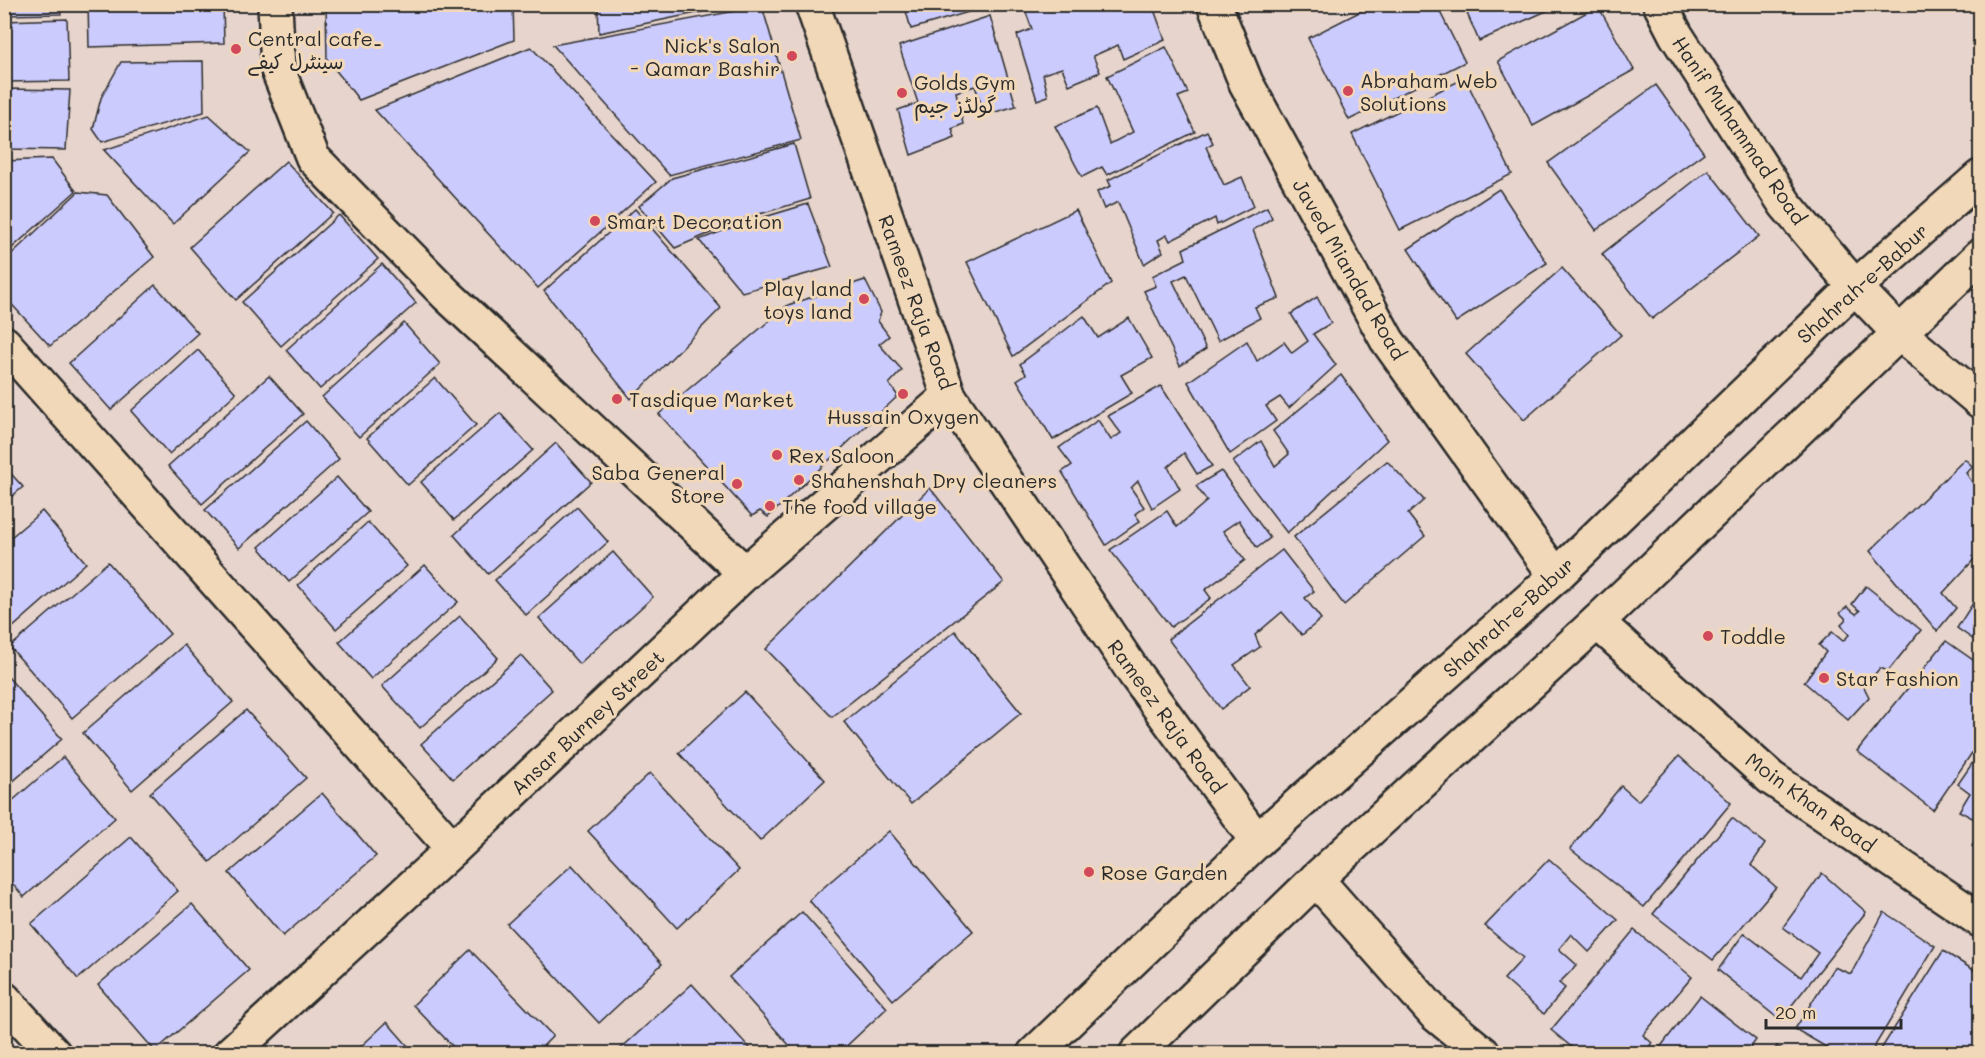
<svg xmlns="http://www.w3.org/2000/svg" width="1985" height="1058" font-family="Mali,'Playpen Sans Arabic',sans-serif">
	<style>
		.building { fill: #cccbfd; stroke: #2b2b2b; stroke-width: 1.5 }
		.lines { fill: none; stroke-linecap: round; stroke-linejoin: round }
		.minor-casing { stroke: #2b2b2b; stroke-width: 38 }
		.tertiary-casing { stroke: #2b2b2b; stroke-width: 38 }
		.secondary-casing { stroke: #2b2b2b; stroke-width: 38 }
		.minor { stroke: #f1d8b8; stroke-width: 33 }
		.tertiary { stroke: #f1d8b8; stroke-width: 33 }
		.secondary { stroke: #f1d8b8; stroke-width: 33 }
		.poi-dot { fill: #d1495b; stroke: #f1d8b8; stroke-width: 2 }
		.labels { text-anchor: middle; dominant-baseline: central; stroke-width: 6; stroke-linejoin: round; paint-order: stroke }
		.poi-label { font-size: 20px; fill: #2b2b2b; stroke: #f1d8b8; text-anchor: start }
		.street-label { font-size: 20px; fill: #2b2b2b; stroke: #f1d8b8 }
	</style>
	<rect width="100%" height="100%" fill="#e6d4cd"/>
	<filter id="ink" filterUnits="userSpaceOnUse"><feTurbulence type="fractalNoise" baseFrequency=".0167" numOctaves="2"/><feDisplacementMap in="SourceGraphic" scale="12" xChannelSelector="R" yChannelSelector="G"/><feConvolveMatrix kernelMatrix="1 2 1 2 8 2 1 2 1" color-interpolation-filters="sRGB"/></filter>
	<g filter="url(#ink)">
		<g class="building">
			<polygon points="4,4 60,4 61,14 4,15"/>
			<polygon points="88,4 223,4 224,43 89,47"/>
			<polygon points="326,4 513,4 514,40 359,100 327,59"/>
			<polygon points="598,4 740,4 599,33"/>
			<polygon points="904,4 989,4 989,6 911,29"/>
			<polygon points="1029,4 1152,4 1165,40 1123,59 1118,45 1093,56 1100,72 1069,85 1062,68 1043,74 1048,96 1037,100 1017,35 1032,29 1024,7"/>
			<polygon points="1375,4 1436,4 1465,62 1349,120 1308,38"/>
			<polygon points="1463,4 1562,4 1479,41"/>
			<polygon points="762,6 801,140 669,175 553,45"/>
			<polygon points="1598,6 1634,70 1533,126 1498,61"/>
			<polygon points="990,16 1016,106 985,115 975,86 956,92 963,124 952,129 955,138 911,155 898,110 918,103 899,46"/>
			<polygon points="67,19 69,81 4,82 4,21"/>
			<polygon points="531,47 656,182 538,288 375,110"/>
			<polygon points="1166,47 1188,93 1178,97 1195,132 1107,175 1102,167 1082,177 1055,126 1097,108 1110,144 1133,132 1107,76"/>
			<polygon points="203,61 204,112 102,142 93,129 101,98 121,62"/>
			<polygon points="1465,78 1512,174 1400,230 1352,134"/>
			<polygon points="1656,85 1704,153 1596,230 1548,163"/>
			<polygon points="4,89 70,90 66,150 4,149"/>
			<polygon points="209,115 250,152 173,224 104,150"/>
			<polygon points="1207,131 1213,143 1206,147 1224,185 1242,177 1254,206 1217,225 1215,218 1170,241 1167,235 1158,240 1163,252 1144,264 1118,202 1104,209 1097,192 1111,186 1108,180"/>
			<polygon points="794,144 810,199 743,219 675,248 639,206 672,178"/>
			<polygon points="52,159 76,191 4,255 4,161"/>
			<polygon points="286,161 333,213 236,300 190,247"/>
			<polygon points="1708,170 1759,236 1652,319 1602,254"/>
			<polygon points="1499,189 1547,263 1456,322 1408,249"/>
			<polygon points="78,192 107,195 154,257 50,346 4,296 4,261"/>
			<polygon points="808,204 832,267 742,292 699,240 738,225"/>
			<polygon points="1267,207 1272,218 1253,230 1279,298 1255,307 1260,318 1218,341 1186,275 1173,281 1206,349 1180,366 1144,291 1156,286 1152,276 1186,259 1183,249"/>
			<polygon points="635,209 721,308 631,399 544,291"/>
			<polygon points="1076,210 1111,283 1013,356 967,262"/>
			<polygon points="339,215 378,259 281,346 242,302"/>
			<polygon points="382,264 416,303 320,389 286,350"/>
			<polygon points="1562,268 1621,335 1524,420 1466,354"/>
			<polygon points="865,280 881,312 878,321 889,336 879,344 902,370 889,384 898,396 768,517 760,511 752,516 659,414 788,305"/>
			<polygon points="155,285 198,333 111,410 69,363"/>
			<polygon points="1317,297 1331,323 1313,334 1336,365 1289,408 1280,397 1266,406 1276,421 1230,454 1188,382 1247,341 1257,361 1284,342 1292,353 1308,341 1291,314"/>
			<polygon points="1084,316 1098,338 1129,318 1152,358 1121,375 1132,393 1053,440 1017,380 1026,374 1020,364"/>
			<polygon points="404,323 440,364 359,437 322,397"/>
			<polygon points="198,350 236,393 169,454 131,411"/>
			<polygon points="1341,375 1387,440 1287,533 1233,462 1261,441 1275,466 1289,454 1273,431"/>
			<polygon points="269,376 303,414 202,504 168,466"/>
			<polygon points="435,378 476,425 408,485 367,438"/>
			<polygon points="1161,386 1212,466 1197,474 1184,453 1168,467 1180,489 1152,508 1138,481 1131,488 1144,507 1135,514 1140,521 1106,545 1062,472 1072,465 1059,448 1098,420 1111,440 1121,433 1108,416"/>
			<polygon points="500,413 533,450 454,520 421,482"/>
			<polygon points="306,421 339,459 239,548 205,510"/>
			<polygon points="556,443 591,482 488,574 454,535"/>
			<polygon points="1965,459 1973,467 1966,473 1980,494 1980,553 1943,593 1956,608 1937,631 1870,551"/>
			<polygon points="1387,461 1424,500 1408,514 1425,536 1344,605 1294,537"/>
			<polygon points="4,466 23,487 4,503"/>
			<polygon points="1221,471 1270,538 1257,548 1239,520 1223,531 1245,560 1205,590 1211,598 1171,627 1110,550 1167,511 1177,527 1207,501 1196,486"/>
			<polygon points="337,477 368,512 289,582 259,547"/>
			<polygon points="930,488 1004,582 832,717 766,649"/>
			<polygon points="577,507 608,542 526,615 495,580"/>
			<polygon points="42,511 86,563 4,635 4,543"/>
			<polygon points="368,522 407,566 336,629 298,585"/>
			<polygon points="1282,550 1314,591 1305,598 1321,619 1302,635 1282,612 1255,635 1260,647 1234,665 1250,686 1221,709 1168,639"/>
			<polygon points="613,552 653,597 579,664 539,618"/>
			<polygon points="108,562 170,634 72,718 10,647"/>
			<polygon points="425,565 458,602 371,679 339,642"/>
			<polygon points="1866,586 1921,630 1888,671 1880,668 1864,687 1869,697 1848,720 1804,682 1826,652 1819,645 1832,632 1843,641 1849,635 1841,624 1846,619 1840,613 1847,607 1856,614 1860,611 1852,604"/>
			<polygon points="1980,592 1980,644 1957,628"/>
			<polygon points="460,616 498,658 420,728 382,686"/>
			<polygon points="955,631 1021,713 911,804 844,722"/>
			<polygon points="1946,641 1980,665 1980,741 1933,810 1857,751"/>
			<polygon points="184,645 233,702 132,790 83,733"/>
			<polygon points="521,655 552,690 453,779 421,744"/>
			<polygon points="8,677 62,739 4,789 4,680"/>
			<polygon points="745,692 825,780 760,841 679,753"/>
			<polygon points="246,710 306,778 210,862 150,793"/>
			<polygon points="1980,752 1980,822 1959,811 1970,793 1958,784"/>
			<polygon points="1679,756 1731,803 1644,907 1570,849 1621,786 1638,801"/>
			<polygon points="63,757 115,818 24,897 4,874 4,808"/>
			<polygon points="650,773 739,870 677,928 588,831"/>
			<polygon points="322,793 376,856 283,936 229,873"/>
			<polygon points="1732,818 1765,844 1751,865 1776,887 1713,960 1653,914"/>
			<polygon points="1980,828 1980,852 1972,846"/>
			<polygon points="889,831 973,931 893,1000 809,900"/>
			<polygon points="131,837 178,891 78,979 31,924"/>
			<polygon points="1549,859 1618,920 1589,952 1571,934 1559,949 1577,965 1559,983 1565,988 1544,1014 1504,979 1523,958 1485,926"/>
			<polygon points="572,865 662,964 599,1023 507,924"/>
			<polygon points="1822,873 1866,912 1780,1020 1718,970 1744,933 1801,977 1818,953 1783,927"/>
			<polygon points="192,904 249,970 155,1051 98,985"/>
			<polygon points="802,912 887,1008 838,1054 797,1054 729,977"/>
			<polygon points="1884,912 1935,946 1870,1054 1838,1054 1795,1029 1834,967 1851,974"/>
			<polygon points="1634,930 1692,977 1643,1035 1652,1043 1643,1054 1633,1048 1628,1054 1580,1054 1551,1030"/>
			<polygon points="470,950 553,1036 535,1054 460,1054 413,1005"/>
			<polygon points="1943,951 1980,974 1980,1040 1973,1054 1878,1054"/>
			<polygon points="692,984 755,1054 621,1054 618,1051"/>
			<polygon points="1700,996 1756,1040 1746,1054 1655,1054"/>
			<polygon points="387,1022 415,1054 353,1054"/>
			<polygon points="1777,1046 1788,1054 1772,1054"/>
		</g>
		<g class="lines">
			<defs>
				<g id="minor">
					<polyline points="275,4 278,70 313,158 447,295 745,573"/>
					<polyline points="812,4 949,396 1135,674 1257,841"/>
					<polyline points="1214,4 1246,83 1387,340 1556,576"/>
					<polyline points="4,343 453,849"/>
					<polyline points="1597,622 1771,778 1980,920"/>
					<polyline points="1316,879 1435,1014 1484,1054"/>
					<polyline points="4,999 54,1054"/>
					<polyline points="230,1054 453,849 745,573 949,396"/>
				</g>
				<polyline id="tertiary" points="1660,4 1676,35 1785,204 1855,287 1898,332 1980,401"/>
				<g id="secondary">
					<polyline points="1034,1054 1257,841 1556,576 1855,287 1980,177"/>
					<polyline points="1136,1054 1316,879 1597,622 1980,256"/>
				</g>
			</defs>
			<use href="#minor" class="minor-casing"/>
			<use href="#tertiary" class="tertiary-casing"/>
			<use href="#secondary" class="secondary-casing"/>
			<use href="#minor" class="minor"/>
			<use href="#tertiary" class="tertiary"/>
			<use href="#secondary" class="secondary"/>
		</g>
	</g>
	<g class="poi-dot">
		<circle cx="236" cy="49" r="6"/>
		<circle cx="792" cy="56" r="6"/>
		<circle cx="1348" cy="91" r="6"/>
		<circle cx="902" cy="93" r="6"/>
		<circle cx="595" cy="221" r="6"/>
		<circle cx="864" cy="299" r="6"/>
		<circle cx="903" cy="394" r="6"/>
		<circle cx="617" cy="399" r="6"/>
		<circle cx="777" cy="455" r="6"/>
		<circle cx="799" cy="480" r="6"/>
		<circle cx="737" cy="484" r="6"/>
		<circle cx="770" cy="506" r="6"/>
		<circle cx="1708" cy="636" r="6"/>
		<circle cx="1824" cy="678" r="6"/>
		<circle cx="1089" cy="872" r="6"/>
	</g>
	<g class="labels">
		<g class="poi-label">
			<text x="248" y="38">Central cafe۔<tspan x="248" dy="23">سینٹرل کیفے</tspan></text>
			<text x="780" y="45" text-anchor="end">Nick's Salon<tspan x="780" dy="23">- Qamar Bashir</tspan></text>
			<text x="1360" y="80">Abraham Web<tspan x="1360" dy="23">Solutions</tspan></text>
			<text x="914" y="82">Golds Gym<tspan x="914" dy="23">گولڈز جیم</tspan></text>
			<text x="607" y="221">Smart Decoration</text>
			<text x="852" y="288" text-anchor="end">Play land<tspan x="852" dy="23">toys land</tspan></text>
			<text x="629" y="399">Tasdique Market</text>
			<text x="903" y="416" text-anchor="middle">Hussain Oxygen</text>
			<text x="789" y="455">Rex Saloon</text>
			<text x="725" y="472" text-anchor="end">Saba General<tspan x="725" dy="23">Store</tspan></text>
			<text x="811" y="480">Shahenshah Dry cleaners</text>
			<text x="782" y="506">The food village</text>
			<text x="1720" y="636">Toddle</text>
			<text x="1836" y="678">Star Fashion</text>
			<text x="1101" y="872">Rose Garden</text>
		</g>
		<g class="street-label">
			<text transform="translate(1740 130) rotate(56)">Hanif Muhammad Road</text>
			<text transform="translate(1350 269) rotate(60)">Javed Miandad Road</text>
			<text transform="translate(1862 283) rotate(-42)">Shahrah-e-Babur</text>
			<text transform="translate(917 302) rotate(70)">Rameez Raja Road</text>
			<text transform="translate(1508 617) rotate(-42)">Shahrah-e-Babur</text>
			<text transform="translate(1167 716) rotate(54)">Rameez Raja Road</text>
			<text transform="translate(587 722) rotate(-43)">Ansar Burney Street</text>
			<text transform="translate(1811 802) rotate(36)">Moin Khan Road</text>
		</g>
	</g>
	<rect width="1985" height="1058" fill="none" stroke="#f1d8b8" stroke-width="24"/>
	<rect x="12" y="12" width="1961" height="1034" fill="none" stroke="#2b2b2b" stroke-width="2" filter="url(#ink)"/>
	<path d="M1766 1019v9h135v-9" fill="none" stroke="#2b2b2b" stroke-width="3"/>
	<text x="1775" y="1019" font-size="18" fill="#2b2b2b" stroke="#f1d8b8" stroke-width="4.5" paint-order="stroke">20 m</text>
</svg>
